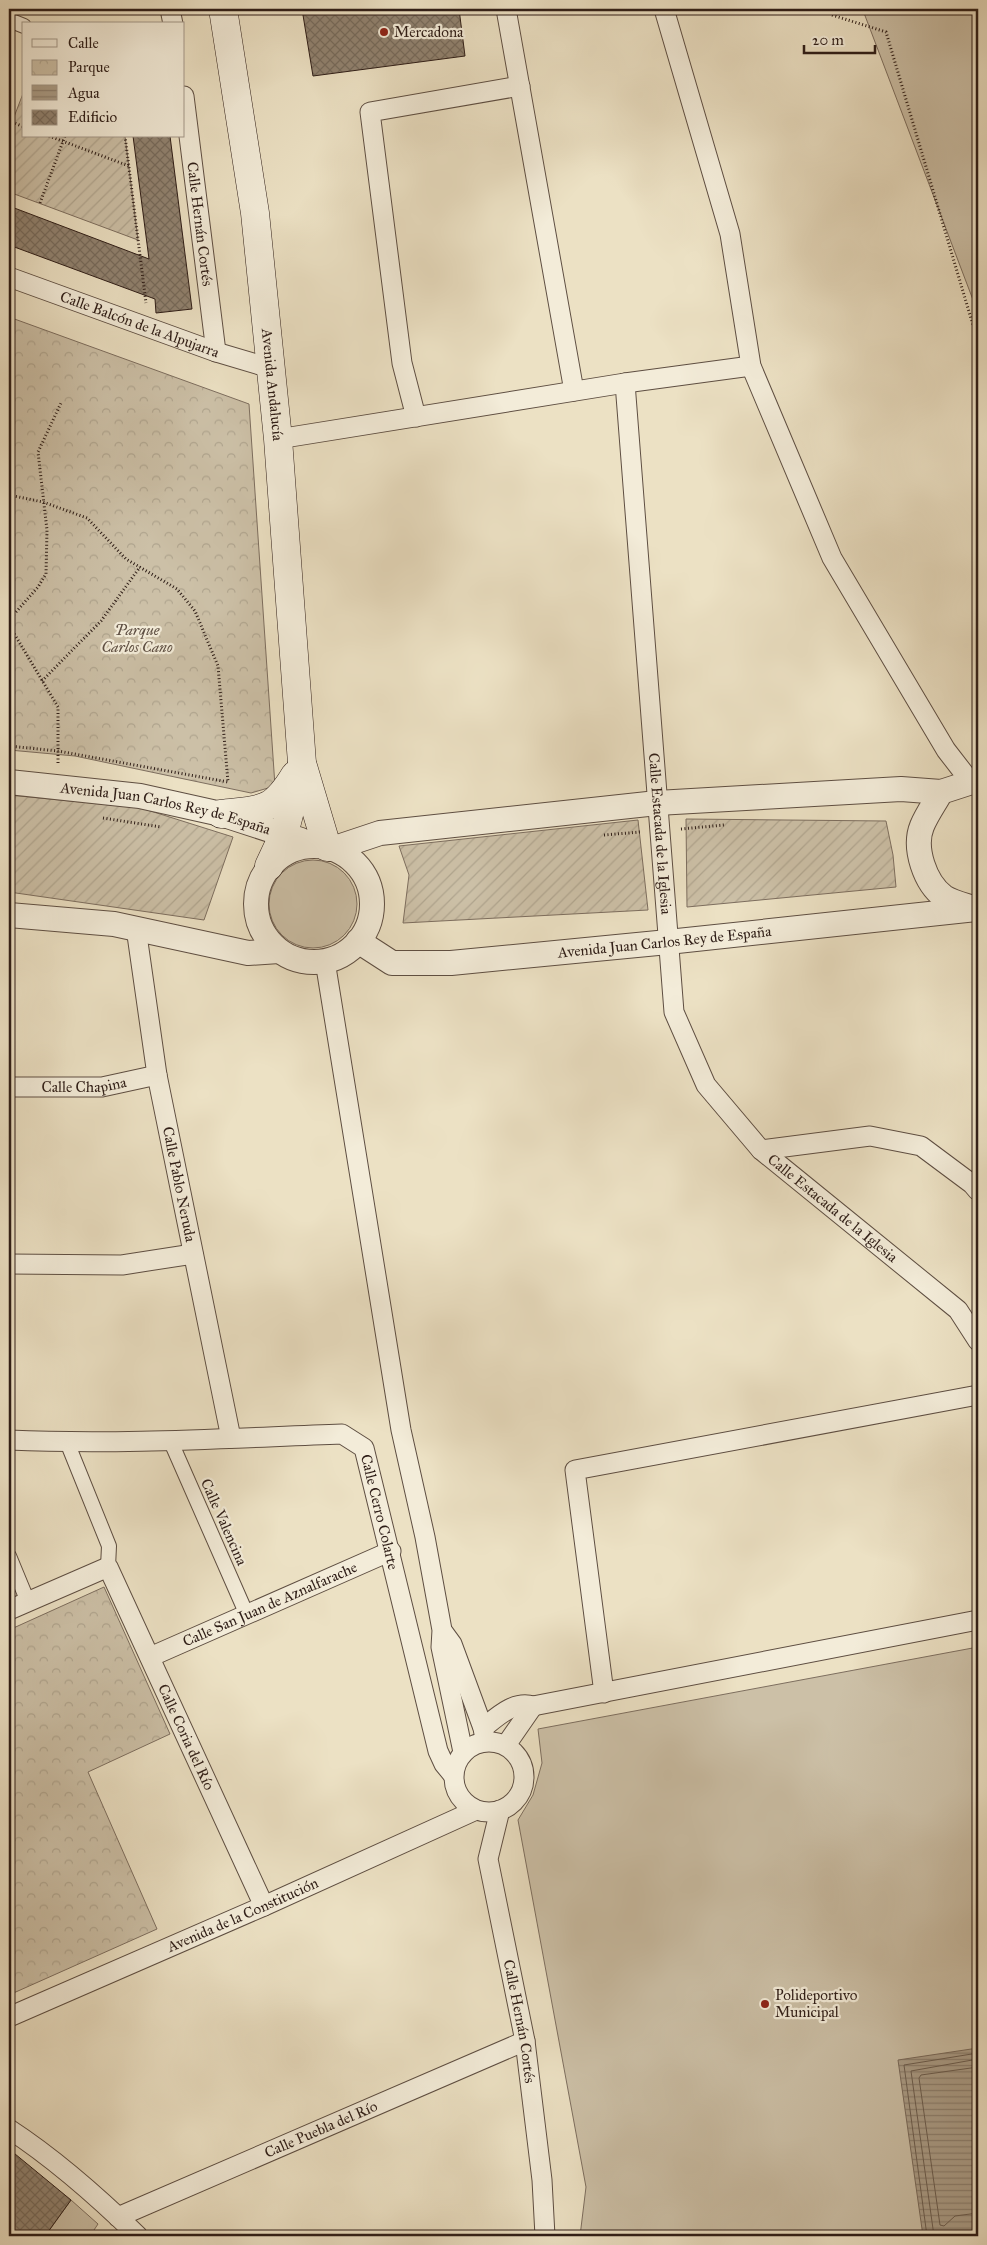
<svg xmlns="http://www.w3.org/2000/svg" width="987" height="2245" font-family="'IM FELL Great Primer',serif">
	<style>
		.grass { fill: #ccc0a7; stroke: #7d6e5f }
		.park { fill: url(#park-crowns); stroke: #7d6e5f }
		.garden { fill: url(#garden-furrows); stroke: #7d6e5f }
		.water { fill: url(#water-rules); stroke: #796a5b }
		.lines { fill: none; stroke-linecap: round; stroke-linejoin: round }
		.shore { stroke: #6c5e50; stroke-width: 1 }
		.building { fill: url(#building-cross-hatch); stroke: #2e1d17 }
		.pedestrian-casing { stroke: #5e4e42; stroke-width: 16 }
		.minor-casing { stroke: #5e4e42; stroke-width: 21 }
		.tertiary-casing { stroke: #5e4e42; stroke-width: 26 }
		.secondary-casing { stroke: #2e1d17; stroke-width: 29 }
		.path { stroke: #2e1d17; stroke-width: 3; stroke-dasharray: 1 2.5; stroke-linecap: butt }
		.pedestrian { stroke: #f3ecd9; stroke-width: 14 }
		.minor { stroke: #f3ecd9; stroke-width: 19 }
		.tertiary { stroke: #f3ecd9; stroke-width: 24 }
		.secondary { stroke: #f3ecd9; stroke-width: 28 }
		.poi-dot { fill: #8f2418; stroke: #f3ecd9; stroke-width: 2 }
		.labels { text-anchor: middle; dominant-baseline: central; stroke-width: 4.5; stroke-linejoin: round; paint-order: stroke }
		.poi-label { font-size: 15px; fill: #2e1d17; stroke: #f3ecd9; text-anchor: start }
		.street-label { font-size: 15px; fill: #2e1d17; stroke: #f3ecd9 }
		.park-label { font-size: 15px; font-style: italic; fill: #5d4e42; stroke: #f3ecd9 }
	</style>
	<defs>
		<pattern id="park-crowns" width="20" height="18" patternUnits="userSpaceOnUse" patternTransform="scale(1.25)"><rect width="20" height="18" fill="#ccc0a7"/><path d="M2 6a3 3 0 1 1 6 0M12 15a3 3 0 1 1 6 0" fill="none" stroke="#b0a58f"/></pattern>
		<pattern id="garden-furrows" width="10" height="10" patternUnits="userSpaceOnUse" patternTransform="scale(1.25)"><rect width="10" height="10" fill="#ccc0a7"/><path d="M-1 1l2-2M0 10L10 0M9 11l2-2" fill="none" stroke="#b0a58f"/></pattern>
		<pattern id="water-rules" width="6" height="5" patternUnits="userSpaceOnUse" patternTransform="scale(1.25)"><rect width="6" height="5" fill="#ab9e89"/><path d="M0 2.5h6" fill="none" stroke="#8c806f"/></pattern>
		<pattern id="building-cross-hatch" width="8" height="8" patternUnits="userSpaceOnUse" patternTransform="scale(1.25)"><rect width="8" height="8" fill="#918371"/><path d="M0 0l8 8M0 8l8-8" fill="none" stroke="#776b5c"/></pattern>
	</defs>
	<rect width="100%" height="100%" fill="#ece1c4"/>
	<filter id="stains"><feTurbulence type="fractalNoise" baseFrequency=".004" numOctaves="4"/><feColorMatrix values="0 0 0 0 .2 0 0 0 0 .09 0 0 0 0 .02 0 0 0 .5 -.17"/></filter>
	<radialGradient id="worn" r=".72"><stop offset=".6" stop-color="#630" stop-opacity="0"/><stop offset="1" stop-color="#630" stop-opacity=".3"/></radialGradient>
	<g class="grass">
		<polygon points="870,9 978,9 978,313 864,13"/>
		<circle cx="313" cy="904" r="44"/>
		<polygon points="978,1647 978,2236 580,2236 586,2187 518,1820 533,1795 542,1763 538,1729"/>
		<polygon points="71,2200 98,2224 90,2236 47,2236 46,2235"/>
	</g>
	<g class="park">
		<polygon points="9,317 249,404 275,786 251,793 75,756 9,750"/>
		<polygon points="104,1587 170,1734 88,1772 157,1929 9,1995 9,1630"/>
	</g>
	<g class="garden">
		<polygon points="24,91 24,136 125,136 138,240 9,192 9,130"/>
		<polygon points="9,795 141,808 233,837 204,920 9,892"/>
		<polygon points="686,819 886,821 893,855 896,887 687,907"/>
		<polygon points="638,820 648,910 403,923 409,875 399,846"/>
	</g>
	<polygon class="water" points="978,2048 978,2231 945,2236 923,2236 898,2060"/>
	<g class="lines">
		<g class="shore">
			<polyline points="978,2067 921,2075 919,2078 940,2225 944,2226 955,2216 978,2213"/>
			<polyline points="927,2236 904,2065 978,2053"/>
			<polyline points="934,2236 911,2071 978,2059"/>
		</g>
	</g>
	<g class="building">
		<polygon points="302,9 459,9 465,56 313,76"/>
		<polygon points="133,136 170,136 192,309 156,313 155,299 9,245 9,206 149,259"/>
		<polygon points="9,2149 71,2200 45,2236 9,2236"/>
	</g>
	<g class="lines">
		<defs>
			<g id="pedestrian">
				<polyline points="9,20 24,26"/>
				<polyline points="67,1442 109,1546 108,1567"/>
				<polyline points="171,1442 247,1615"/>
				<polyline points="9,1556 28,1602"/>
			</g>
			<g id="minor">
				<polyline points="170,9 173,24"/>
				<polyline points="506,9 574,391"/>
				<polyline points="664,9 730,234 751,366 832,558 946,750 970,781"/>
				<path id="s1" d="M 184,96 L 216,352"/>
				<path id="s2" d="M 9,277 L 216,352 L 270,368"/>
				<path id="s3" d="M 625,383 L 674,1012 L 706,1085 L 761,1150 L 958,1310 L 978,1341"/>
				<polyline points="416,417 402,363 370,112 520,86"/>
				<polyline points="278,439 625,383 751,366"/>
				<path id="s4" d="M 136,928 L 157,1075 L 231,1438"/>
				<polyline points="325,961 401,1430 425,1537 442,1630 441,1647 463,1752"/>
				<path id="s5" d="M 9,1087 L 102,1087 L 157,1075"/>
				<polyline points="761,1150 870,1136 921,1146 972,1184 978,1191"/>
				<polyline points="9,1264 122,1265 193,1254"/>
				<path id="s6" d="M 9,1440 C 120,1445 230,1438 342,1434 L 364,1448 L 438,1751 L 444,1764 L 453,1775"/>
				<path id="s7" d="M 9,1610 L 108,1567 L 264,1906"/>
				<polyline points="444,1633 452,1644 483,1728 485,1739"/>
				<path id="s8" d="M 150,1657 L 391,1551"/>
				<polyline points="604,1693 575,1470 978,1395"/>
				<path d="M 483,1728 C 497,1717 514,1700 533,1706 L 978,1620"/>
				<circle cx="489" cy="1777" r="35"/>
				<polyline points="506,1745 533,1706"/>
				<path id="s9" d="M 500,1810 L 488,1859 L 525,2041 L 542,2180 L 545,2236"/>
				<path id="s10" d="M 9,2017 L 264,1906 L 476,1810"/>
				<path d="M 9,2129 C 55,2159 98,2197 138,2236"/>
				<path id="s11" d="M 118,2217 L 525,2041"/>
			</g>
			<g id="tertiary">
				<path id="s12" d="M 9,782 L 140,796 L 221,814 L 301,840"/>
				<circle cx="314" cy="904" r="58"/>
				<polyline points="332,849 380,833 657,803 901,789 941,792"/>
				<path d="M 973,908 C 964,905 952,902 944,897 C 925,883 913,848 922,826 C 927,814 935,803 941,792 L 978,780"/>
				<polyline points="9,915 114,924 248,953 279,951"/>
				<path id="s13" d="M 358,941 L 392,963 L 451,963 L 668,942 L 976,909"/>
			</g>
			<g id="secondary">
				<path id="s14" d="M 223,9 L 255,213 L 278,439 L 302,763 L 327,847"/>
				<path d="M 221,814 C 262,809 272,813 295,775"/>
				<polyline points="269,866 284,834 302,764"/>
			</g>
		</defs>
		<use href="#pedestrian" class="pedestrian-casing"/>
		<use href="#minor" class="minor-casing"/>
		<use href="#tertiary" class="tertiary-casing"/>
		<use href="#secondary" class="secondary-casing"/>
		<g class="path">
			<polyline points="832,14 839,9"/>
			<polyline points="832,15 886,32 978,342"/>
			<polyline points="12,122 24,127"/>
			<polyline points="49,136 129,166"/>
			<polyline points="125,136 146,303"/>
			<polyline points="40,203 65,136"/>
			<polyline points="9,495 43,502 87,518 126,559 177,589 195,611 218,666 228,782 58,751 9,746"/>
			<polyline points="9,620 38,587 46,574 47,530 38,452 61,403"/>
			<polyline points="9,625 58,707 58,764"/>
			<polyline points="42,681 101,621 140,567"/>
			<polyline points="103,818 161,827"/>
			<polyline points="681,829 724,825"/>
			<polyline points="604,835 640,832"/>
		</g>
		<use href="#pedestrian" class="pedestrian"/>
		<use href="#minor" class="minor"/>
		<use href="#tertiary" class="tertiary"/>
		<use href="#secondary" class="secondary"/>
	</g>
	<g class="poi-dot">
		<circle cx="384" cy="32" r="5"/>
		<circle cx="765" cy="2004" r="5"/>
	</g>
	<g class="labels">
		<g class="poi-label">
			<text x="394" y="32">Mercadona</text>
			<text x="775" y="1995">Polideportivo<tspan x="775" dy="17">Municipal</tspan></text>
		</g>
		<g class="street-label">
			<text stroke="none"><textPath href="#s1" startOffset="129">Calle Hernán Cortés</textPath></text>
			<text stroke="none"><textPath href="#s2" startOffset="139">Calle Balcón de la Alpujarra</textPath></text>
			<text stroke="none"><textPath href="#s14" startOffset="379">Avenida Andalucía</textPath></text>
			<text stroke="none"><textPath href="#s12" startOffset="159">Avenida Juan Carlos Rey de España</textPath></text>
			<text stroke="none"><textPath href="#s3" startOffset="452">Calle Estacada de la Iglesia</textPath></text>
			<text stroke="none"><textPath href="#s13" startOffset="314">Avenida Juan Carlos Rey de España</textPath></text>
			<text stroke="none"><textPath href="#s5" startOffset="75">Calle Chapina</textPath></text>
			<text stroke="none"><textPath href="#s4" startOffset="260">Calle Pablo Neruda</textPath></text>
			<text stroke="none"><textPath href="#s3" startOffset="888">Calle Estacada de la Iglesia</textPath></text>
			<text stroke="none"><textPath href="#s6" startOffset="425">Calle Cerro Colarte</textPath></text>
			<text transform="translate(224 1522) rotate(66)">Calle Valencina</text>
			<text stroke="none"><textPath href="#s8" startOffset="131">Calle San Juan de Aznalfarache</textPath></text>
			<text stroke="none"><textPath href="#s7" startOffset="295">Calle Coria del Río</textPath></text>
			<text stroke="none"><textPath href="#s10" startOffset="255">Avenida de la Constitución</textPath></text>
			<text stroke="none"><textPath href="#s9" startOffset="216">Calle Hernán Cortés</textPath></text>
			<text stroke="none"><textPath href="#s11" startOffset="221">Calle Puebla del Río</textPath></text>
		</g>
		<g class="park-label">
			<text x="137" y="630">Parque<tspan x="137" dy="17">Carlos Cano</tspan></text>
		</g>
	</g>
	<rect width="987" height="2245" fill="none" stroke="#ece1c4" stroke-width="30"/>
	<rect x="10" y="10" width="967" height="2225" fill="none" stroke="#2e1d17" stroke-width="2.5"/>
	<rect x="15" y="15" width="957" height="2215" fill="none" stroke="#2e1d17"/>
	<rect x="22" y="22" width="162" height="115" fill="#f3ecd9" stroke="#a4998b"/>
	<rect x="32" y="39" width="25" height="8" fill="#f3ecd9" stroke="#a4998b"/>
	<text x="68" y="48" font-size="15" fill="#2e1d17">Calle</text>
	<rect x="32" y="60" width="25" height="15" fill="url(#park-crowns)" stroke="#a4998b"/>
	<text x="68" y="72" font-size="15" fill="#2e1d17">Parque</text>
	<rect x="32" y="85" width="25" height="15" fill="url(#water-rules)" stroke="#a4998b"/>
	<text x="68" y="98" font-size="15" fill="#2e1d17">Agua</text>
	<rect x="32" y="110" width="25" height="15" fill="url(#building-cross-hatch)" stroke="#a4998b"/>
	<text x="68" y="122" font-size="15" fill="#2e1d17">Edificio</text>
	<path d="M804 45v8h71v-8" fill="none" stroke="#2e1d17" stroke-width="2.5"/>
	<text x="812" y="45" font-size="15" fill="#2e1d17" stroke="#f3ecd9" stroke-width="4" paint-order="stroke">20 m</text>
	<rect width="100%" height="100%" filter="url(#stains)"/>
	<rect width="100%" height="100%" fill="url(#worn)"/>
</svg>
